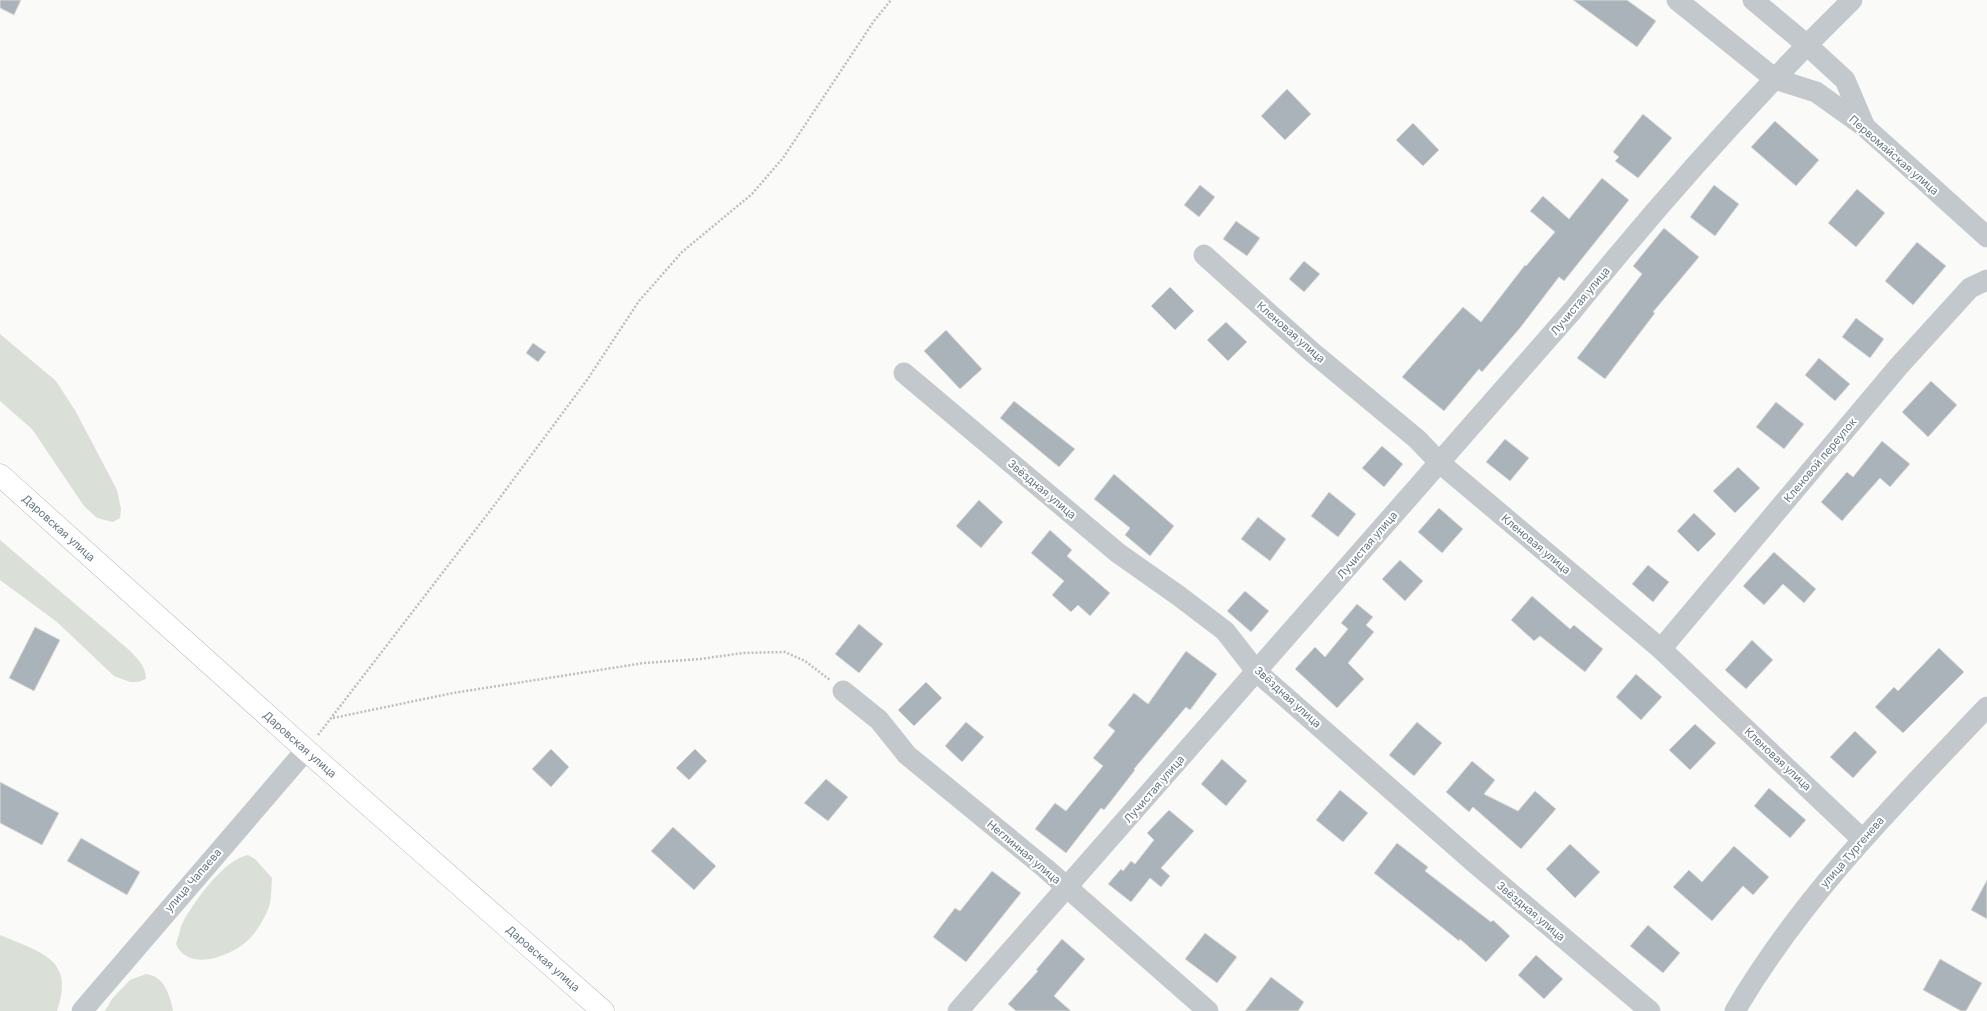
<svg xmlns="http://www.w3.org/2000/svg" width="1987" height="1011" font-family="Inter,sans-serif">
	<style>
		.green { fill: #dadfd7 }
		.building { fill: #aab3b9; stroke: #dcdcda }
		.lines { fill: none; stroke-linecap: round; stroke-linejoin: round }
		.highway-casing { stroke: #b4b9bd; stroke-width: 23 }
		.path { stroke: #bbbfc2; stroke-width: 2.5; stroke-dasharray: 2 2; stroke-linecap: butt }
		.minor { stroke: #c3c8cc; stroke-width: 21 }
		.highway { stroke: #fff; stroke-width: 22 }
		.labels { text-anchor: middle; dominant-baseline: central; stroke-width: 4; stroke-linejoin: round; paint-order: stroke }
		.street-label { font-size: 11px; fill: #657683; stroke: #fff }
	</style>
	<rect width="100%" height="100%" fill="#fafaf8"/>
	<g class="green">
		<polygon points="0,334 56,381 76,412 117,490 121,509 120,518 113,522 97,518 84,506 32,429 0,401"/>
		<path d="M 0,540 L 128,649 C 137,658 146,666 146,679 L 138,682 L 130,682 L 114,676 L 57,622 L 0,580 Z"/>
		<path d="M 248,855 L 255,859 L 272,878 C 271,889 272,902 267,912 C 263,920 258,929 252,936 C 236,955 189,974 176,944 C 179,936 180,927 184,920 C 196,899 224,860 248,855 Z"/>
		<path d="M 0,935 C 39,952 76,958 57,1011 L 0,1011 Z"/>
		<path d="M 146,974 C 164,976 170,995 173,1011 L 105,1011 L 112,999 L 130,980 Z"/>
	</g>
	<g class="building">
		<polygon points="0,0 21,0 14,15 0,8"/>
		<polygon points="1573,0 1627,0 1656,21 1637,47"/>
		<polygon points="1287,89 1311,114 1285,140 1261,116"/>
		<polygon points="1643,114 1672,138 1638,178 1615,161 1619,157 1613,152"/>
		<polygon points="1775,121 1819,160 1796,186 1751,147"/>
		<polygon points="1413,123 1439,150 1423,166 1396,140"/>
		<polygon points="1602,178 1629,200 1564,281 1559,277 1520,328 1482,372 1479,369 1444,411 1402,377 1463,307 1481,322 1525,265 1526,266 1555,232 1530,211 1543,196 1569,219"/>
		<polygon points="1200,185 1215,197 1199,217 1184,205"/>
		<polygon points="1714,185 1739,204 1715,236 1690,217"/>
		<polygon points="1857,189 1885,213 1856,247 1828,223"/>
		<polygon points="1236,221 1260,238 1247,256 1223,239"/>
		<polygon points="1664,228 1699,257 1653,312 1655,313 1605,379 1577,358 1642,274 1633,266"/>
		<polygon points="1917,242 1946,266 1913,305 1885,281"/>
		<polygon points="1304,261 1320,274 1304,292 1289,279"/>
		<polygon points="1170,287 1194,311 1175,330 1151,306"/>
		<polygon points="1856,318 1884,339 1870,358 1842,337"/>
		<polygon points="1226,322 1247,342 1228,361 1207,340"/>
		<polygon points="946,330 982,369 960,389 924,351"/>
		<polygon points="533,343 546,352 538,362 526,353"/>
		<polygon points="1819,358 1850,384 1835,401 1805,375"/>
		<polygon points="1931,381 1957,405 1928,437 1902,412"/>
		<polygon points="1014,401 1075,449 1059,467 1000,418"/>
		<polygon points="1776,402 1804,424 1784,449 1756,427"/>
		<polygon points="1505,439 1529,458 1510,481 1486,462"/>
		<polygon points="1882,441 1910,464 1890,487 1880,478 1842,521 1821,502 1847,472 1853,477"/>
		<polygon points="1382,446 1403,464 1384,487 1362,468"/>
		<polygon points="1738,467 1760,488 1735,513 1713,491"/>
		<polygon points="1114,474 1174,526 1150,556 1125,535 1130,528 1094,499"/>
		<polygon points="1329,492 1356,514 1338,537 1311,516"/>
		<polygon points="979,500 1003,522 981,548 956,526"/>
		<polygon points="1439,508 1463,529 1442,553 1418,532"/>
		<polygon points="1694,513 1716,534 1698,552 1677,531"/>
		<polygon points="1258,517 1286,539 1270,561 1241,539"/>
		<polygon points="1050,530 1072,550 1067,556 1110,593 1090,616 1078,605 1071,612 1052,595 1064,581 1031,553"/>
		<polygon points="1774,552 1816,589 1804,603 1783,584 1764,605 1743,586"/>
		<polygon points="1400,560 1423,581 1405,601 1382,579"/>
		<polygon points="1648,565 1669,582 1653,602 1632,584"/>
		<polygon points="1245,591 1269,611 1251,632 1227,611"/>
		<polygon points="1532,596 1570,629 1574,625 1603,649 1585,672 1540,636 1534,641 1511,620"/>
		<polygon points="1357,604 1373,617 1366,625 1374,632 1348,663 1364,679 1337,708 1295,669 1315,647 1325,657 1348,629 1341,623"/>
		<polygon points="859,624 883,644 859,673 835,654"/>
		<polygon points="35,627 60,640 34,691 9,678"/>
		<polygon points="1752,640 1773,660 1746,689 1725,670"/>
		<polygon points="1939,648 1964,672 1903,733 1875,707 1894,687 1898,691"/>
		<polygon points="1186,651 1217,674 1190,710 1186,707 1134,769 1135,770 1104,810 1101,808 1066,853 1035,829 1055,803 1066,811 1103,766 1093,758 1115,731 1108,725 1134,693 1148,704"/>
		<polygon points="1636,674 1662,697 1641,720 1616,697"/>
		<polygon points="926,682 942,698 914,726 898,710"/>
		<polygon points="966,722 984,737 962,762 945,746"/>
		<polygon points="1417,722 1442,743 1414,776 1389,755"/>
		<polygon points="1695,724 1716,743 1690,770 1669,750"/>
		<polygon points="1855,731 1877,752 1853,778 1830,757"/>
		<polygon points="551,749 569,767 551,787 532,769"/>
		<polygon points="695,749 707,761 689,780 676,768"/>
		<polygon points="1222,759 1247,781 1226,806 1201,784"/>
		<polygon points="1472,761 1495,780 1484,794 1518,811 1535,791 1556,809 1521,849 1473,807 1469,812 1446,792"/>
		<polygon points="826,779 848,797 828,821 804,803"/>
		<polygon points="0,782 59,813 42,845 0,823"/>
		<polygon points="1769,788 1806,820 1790,838 1754,806"/>
		<polygon points="1340,790 1368,813 1343,842 1316,820"/>
		<polygon points="1169,810 1194,831 1161,868 1170,876 1161,887 1150,878 1131,902 1108,884 1121,869 1123,871 1131,861 1135,864 1154,840 1147,833"/>
		<polygon points="673,827 716,866 694,890 651,851"/>
		<polygon points="81,838 140,872 127,895 67,861"/>
		<polygon points="1397,843 1428,867 1425,871 1491,922 1493,920 1510,936 1486,962 1460,939 1459,941 1374,873"/>
		<polygon points="1570,844 1600,872 1575,898 1546,869"/>
		<polygon points="1734,846 1769,877 1753,895 1743,886 1712,921 1673,887 1689,870 1702,882"/>
		<polygon points="992,871 1021,893 966,962 933,937 955,908 960,911"/>
		<polygon points="1987,880 1987,919 1971,910"/>
		<polygon points="1648,925 1680,953 1663,973 1630,946"/>
		<polygon points="1205,933 1237,957 1217,983 1185,959"/>
		<polygon points="1062,939 1085,959 1054,996 1071,1011 1016,1011 1008,1004 1038,971 1036,970"/>
		<polygon points="1536,955 1563,979 1544,999 1518,975"/>
		<polygon points="1940,959 1982,983 1966,1011 1961,1011 1923,990"/>
		<polygon points="1271,977 1304,1002 1298,1011 1245,1011"/>
	</g>
	<g class="lines">
		<defs>
			<g id="highway">
				<path id="s1" d="M 0,475 L 306,750 L 603,1011"/>
			</g>
		</defs>
		<use href="#highway" class="highway-casing"/>
		<g class="path">
			<polyline points="333,718 453,693 644,663 700,659 743,653 785,652 805,661 830,680"/>
			<polyline points="318,735 493,507 587,380 639,301 682,252 752,194 783,158 874,21 891,0"/>
		</g>
		<g class="minor">
			<polyline points="1677,0 1775,79 1816,92 1865,127 1987,237"/>
			<polyline points="1753,0 1807,45 1845,80 1865,127"/>
			<polyline points="1204,255 1312,352 1417,439 1440,463 1661,649 1862,839"/>
			<polyline points="904,373 1118,553 1179,596 1225,631 1257,672 1476,864 1650,1011"/>
			<polyline points="1661,649 1898,367 1970,288 1987,280"/>
			<polyline points="843,691 879,720 907,755 1045,868 1208,1011"/>
			<polyline points="82,1011 306,750"/>
			<path d="M 958,1011 L 1573,310 C 1647,218 1725,130 1807,45 C 1822,30 1837,15 1852,0"/>
			<path d="M 1735,1011 C 1803,895 1895,804 1987,707"/>
		</g>
		<use href="#highway" class="highway"/>
	</g>
	<g class="labels">
		<g class="street-label">
			<text transform="translate(1894 155) rotate(41)">Первомайская улица</text>
			<text transform="translate(1580 301) rotate(-50)">Лучистая улица</text>
			<text transform="translate(1291 332) rotate(41)">Кленовая улица</text>
			<text transform="translate(1820 460) rotate(-50)">Кленовой переулок</text>
			<text transform="translate(1042 489) rotate(40)">Звёздная улица</text>
			<text stroke="none"><textPath href="#s1" startOffset="79">Даровская улица</textPath></text>
			<text transform="translate(1536 544) rotate(40)">Кленовая улица</text>
			<text transform="translate(1367 545) rotate(-49)">Лучистая улица</text>
			<text transform="translate(1288 697) rotate(42)">Звёздная улица</text>
			<text stroke="none"><textPath href="#s1" startOffset="403">Даровская улица</textPath></text>
			<text transform="translate(1778 759) rotate(43)">Кленовая улица</text>
			<text transform="translate(1154 789) rotate(-49)">Лучистая улица</text>
			<text transform="translate(1024 852) rotate(40)">Неглинная улица</text>
			<text transform="translate(1852 852) rotate(-49)">улица Тургенева</text>
			<text transform="translate(193 880) rotate(-49)">улица Чапаева</text>
			<text transform="translate(1531 911) rotate(40)">Звёздная улица</text>
			<text stroke="none"><textPath href="#s1" startOffset="727">Даровская улица</textPath></text>
		</g>
	</g>
</svg>
